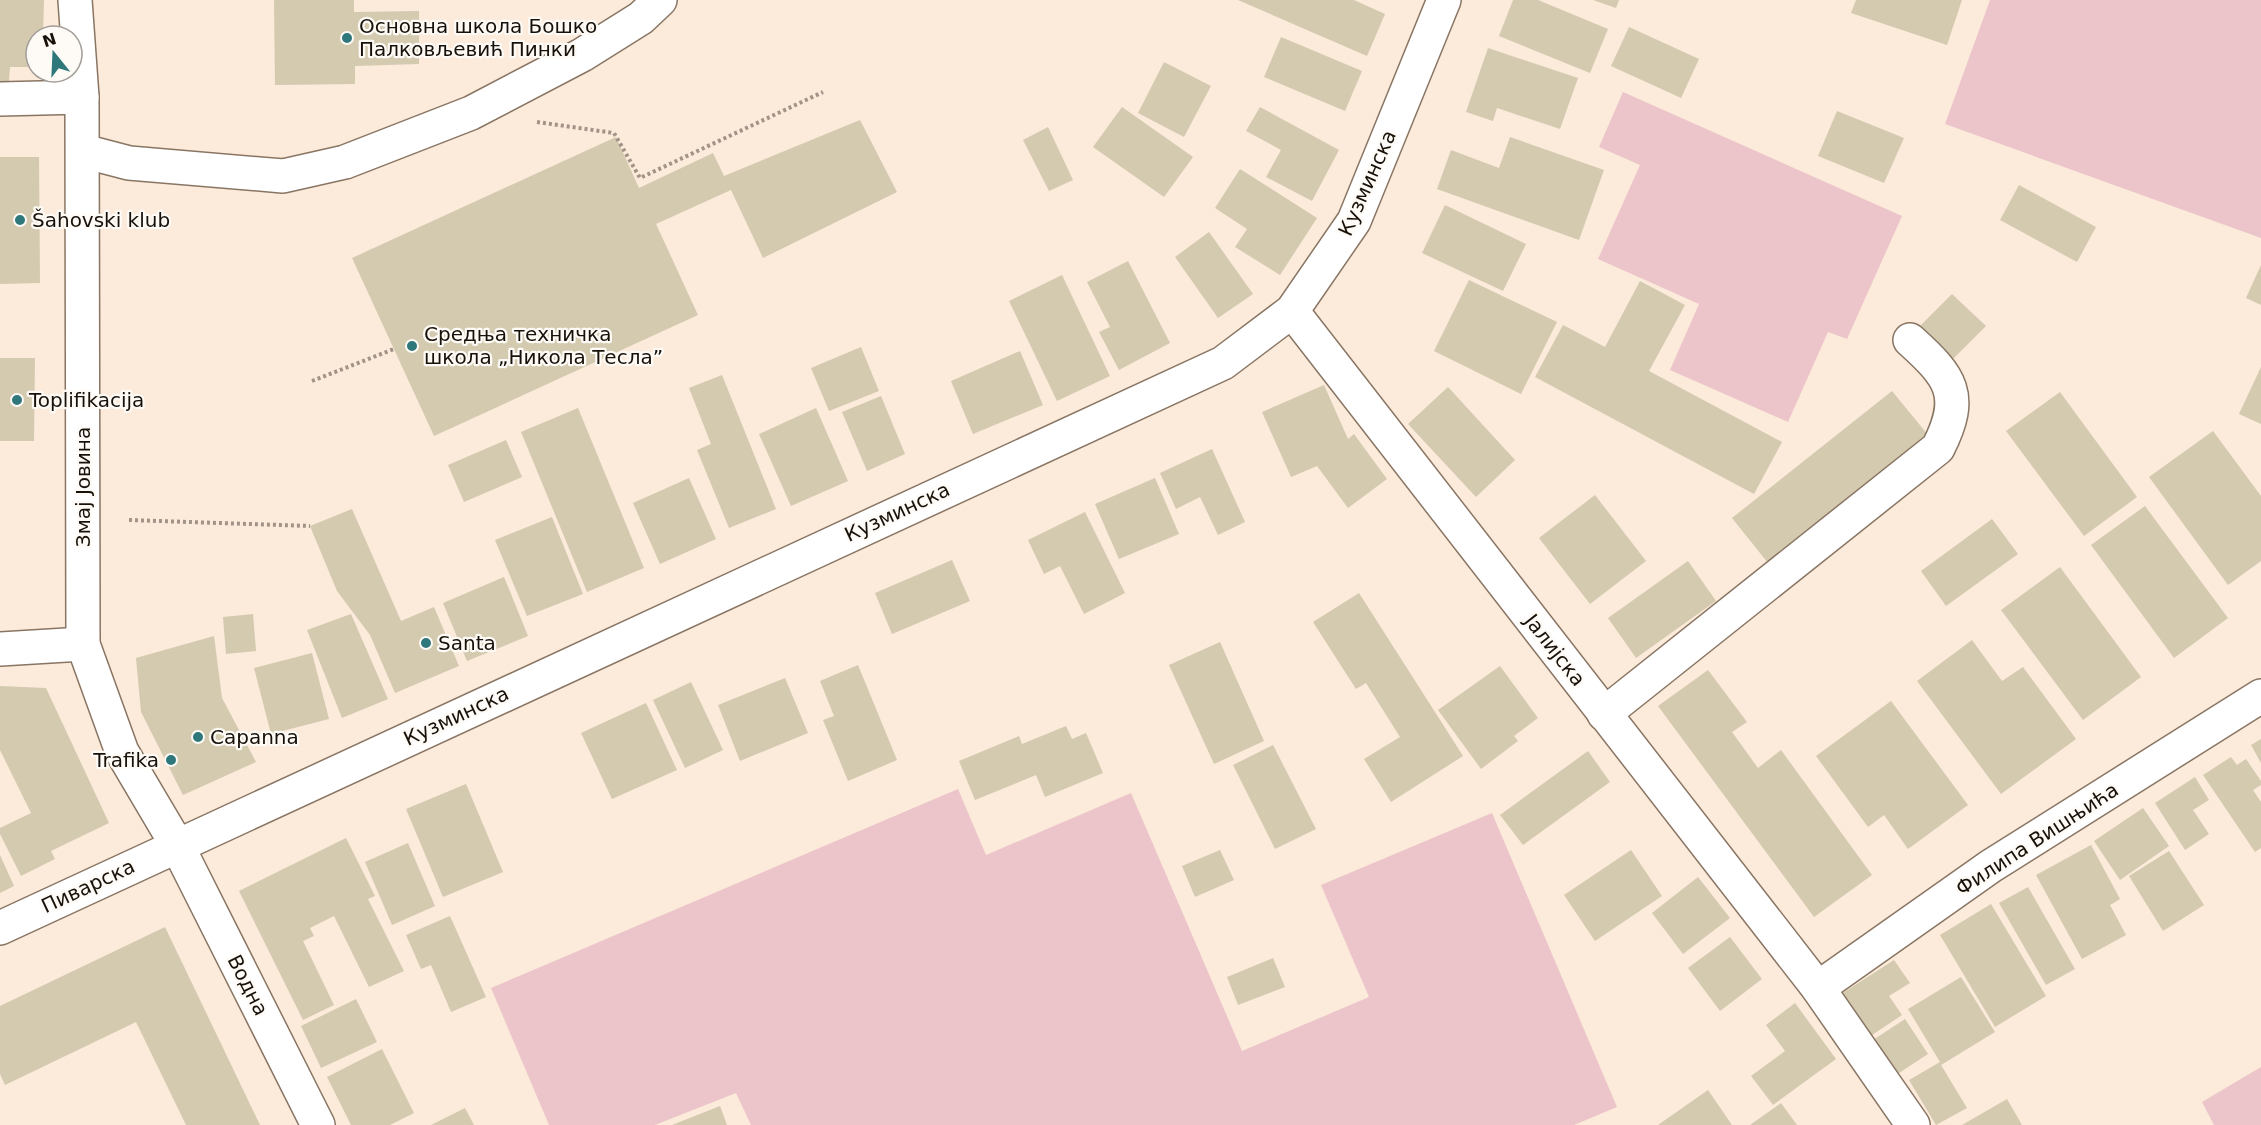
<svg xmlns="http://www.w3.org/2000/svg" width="2261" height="1125" font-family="'DejaVu Sans',sans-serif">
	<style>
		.green { fill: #ecc5ca }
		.building { fill: #d3cab0 }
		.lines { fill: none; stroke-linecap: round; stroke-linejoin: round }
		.minor-casing { stroke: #897563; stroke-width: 36 }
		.path { stroke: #a19387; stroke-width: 4; stroke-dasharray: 3 3; stroke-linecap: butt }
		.minor { stroke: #fff; stroke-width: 33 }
		.poi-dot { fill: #2e777b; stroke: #fefaf6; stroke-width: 2 }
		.labels { text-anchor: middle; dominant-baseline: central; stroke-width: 4.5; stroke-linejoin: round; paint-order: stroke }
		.poi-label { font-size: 20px; fill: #18110a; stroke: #fefaf6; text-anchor: start }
		.street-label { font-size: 20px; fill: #18110a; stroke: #fefaf6 }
	</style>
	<rect width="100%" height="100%" fill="#fceada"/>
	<g class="green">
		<polygon points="1990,0 2261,0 2261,238 1945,124"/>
		<polygon points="1623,92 1902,216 1847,339 1828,332 1788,422 1670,370 1699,304 1598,259 1640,165 1599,147"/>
		<polygon points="958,789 986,855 1131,793 1242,1051 1369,997 1321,885 1492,813 1617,1107 1574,1125 751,1125 736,1093 655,1125 549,1125 491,988"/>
		<polygon points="2261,1067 2261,1125 2214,1125 2202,1102"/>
	</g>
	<g class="building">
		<polygon points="0,0 44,0 43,36 36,36 36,67 10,67 9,81 0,81"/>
		<polygon points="274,0 354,0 354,12 419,11 419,64 355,66 355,84 275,85"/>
		<polygon points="1238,0 1354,0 1385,14 1367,56"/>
		<polygon points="1513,0 1538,0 1608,29 1590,73 1499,36"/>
		<polygon points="1593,0 1619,0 1616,8"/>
		<polygon points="1856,0 1962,0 1947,45 1851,13"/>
		<polygon points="1629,27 1699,59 1681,98 1611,66"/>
		<polygon points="1281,37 1362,71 1345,111 1264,77"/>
		<polygon points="1488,48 1578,78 1560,129 1497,108 1493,121 1466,112"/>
		<polygon points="1164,62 1211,86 1184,137 1138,113"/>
		<polygon points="1122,107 1193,157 1164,197 1093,147"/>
		<polygon points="1260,107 1339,150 1312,201 1266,177 1281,150 1246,131"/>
		<polygon points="1837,111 1904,138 1884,183 1818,156"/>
		<polygon points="860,120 897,192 763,258 731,190 656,224 698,315 434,436 352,258 616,137 639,188 713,153 724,176"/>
		<polygon points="1048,127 1073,180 1049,191 1023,140"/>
		<polygon points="1510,137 1604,170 1579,240 1437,189 1451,150 1499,168"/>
		<polygon points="0,157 39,157 40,283 0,284"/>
		<polygon points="1240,169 1317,218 1280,275 1235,247 1247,229 1215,208"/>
		<polygon points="2019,185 2096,227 2077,262 2000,220"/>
		<polygon points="1445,205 1526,244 1503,291 1422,253"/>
		<polygon points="1209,232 1253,294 1218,318 1175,257"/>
		<polygon points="1128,261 1170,343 1119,370 1099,332 1110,327 1087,282"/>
		<polygon points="2261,265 2261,305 2246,298"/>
		<polygon points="1062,275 1110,376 1057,401 1009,301"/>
		<polygon points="1469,280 1557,322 1521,394 1434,351"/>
		<polygon points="1640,281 1685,305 1649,371 1782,442 1754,494 1535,377 1563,325 1605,347"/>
		<polygon points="1952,294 1986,326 1952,360 1919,327"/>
		<polygon points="861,347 879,391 829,411 811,368"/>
		<polygon points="1020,351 1043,405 973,434 951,381"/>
		<polygon points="0,358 35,358 34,441 0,441"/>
		<polygon points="2261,367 2261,424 2239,414"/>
		<polygon points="722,375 776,509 729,528 697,450 711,444 689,388"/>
		<polygon points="1324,385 1348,439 1354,434 1387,479 1348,508 1317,466 1291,477 1262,412"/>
		<polygon points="1448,387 1515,460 1476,497 1408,424"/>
		<polygon points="1892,391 1933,441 1772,568 1732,518"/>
		<polygon points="2060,392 2137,497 2084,536 2006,431"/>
		<polygon points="881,396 905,454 867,471 842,412"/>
		<polygon points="578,408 644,568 587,592 521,432"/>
		<polygon points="816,408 848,481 791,506 759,434"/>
		<polygon points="2213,431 2261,496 2261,561 2228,585 2149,477"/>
		<polygon points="506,440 522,477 464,502 448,465"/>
		<polygon points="1212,449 1245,522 1218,535 1200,497 1176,509 1160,473"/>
		<polygon points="689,478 716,539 660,564 633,503"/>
		<polygon points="1155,478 1179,534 1119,559 1095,504"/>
		<polygon points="1595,495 1646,561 1590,604 1539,538"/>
		<polygon points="2145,506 2228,618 2174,658 2091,545"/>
		<polygon points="352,509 401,621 434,607 459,666 395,693 370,635 337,591 310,526"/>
		<polygon points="1085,512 1125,593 1084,614 1060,566 1044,574 1028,540"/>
		<polygon points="552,517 583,594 527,616 495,540"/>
		<polygon points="1992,519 2018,554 1946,606 1921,571"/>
		<polygon points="952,560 970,601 892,634 875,593"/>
		<polygon points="1688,561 1716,601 1636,658 1608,618"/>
		<polygon points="2060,567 2141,677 2083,720 2001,610"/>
		<polygon points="504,577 528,636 467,661 443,603"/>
		<polygon points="1359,593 1463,756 1391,802 1364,759 1400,737 1366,683 1356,689 1313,622"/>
		<polygon points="253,614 256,651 226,654 223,617"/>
		<polygon points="351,614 388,699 342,718 307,630"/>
		<polygon points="214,636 222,698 256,762 183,795 141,712 136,658"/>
		<polygon points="1972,640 2002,681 2023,667 2076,739 2001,794 1917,681"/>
		<polygon points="1220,642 1264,741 1214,764 1169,665"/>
		<polygon points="312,653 329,719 271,734 254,668"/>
		<polygon points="858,665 897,760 848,781 823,720 834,716 820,681"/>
		<polygon points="1500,666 1538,718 1514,736 1518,741 1481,769 1438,710"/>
		<polygon points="1708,670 1747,722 1732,732 1758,768 1781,750 1872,875 1814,917 1658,706"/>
		<polygon points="785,678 808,733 740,761 718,705"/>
		<polygon points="691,682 723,750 685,768 653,700"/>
		<polygon points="0,686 46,688 109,823 51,851 55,859 21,876 0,834 0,828 31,813 0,750"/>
		<polygon points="1891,701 1968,805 1908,849 1884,815 1868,827 1816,756"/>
		<polygon points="646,703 677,770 612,799 581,733"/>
		<polygon points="1066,726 1072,739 1086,733 1103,773 1045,797 1036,775 975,800 959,761 1019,736 1022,744"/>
		<polygon points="2261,739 2261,763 2251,745"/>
		<polygon points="1273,745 1316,829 1275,849 1233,765"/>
		<polygon points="1588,751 1610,782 1523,845 1500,815"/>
		<polygon points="2231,757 2237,765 2246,759 2261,781 2261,785 2253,790 2261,802 2261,848 2255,852 2203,775"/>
		<polygon points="2195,777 2209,800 2193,810 2209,834 2185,850 2155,803"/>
		<polygon points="466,784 503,872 443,897 406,809"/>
		<polygon points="2143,808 2169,846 2120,880 2094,841"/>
		<polygon points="346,838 375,896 368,899 404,971 369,987 334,916 310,928 314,936 303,941 334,1005 303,1020 239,891"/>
		<polygon points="408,843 435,906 392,925 365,862"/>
		<polygon points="2091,845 2120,899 2110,905 2126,935 2082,959 2036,875"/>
		<polygon points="1220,850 1234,880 1195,897 1182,866"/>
		<polygon points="1631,850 1662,896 1595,941 1564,895"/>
		<polygon points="2169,851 2204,905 2163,931 2129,876"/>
		<polygon points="0,855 14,886 0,893"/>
		<polygon points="1698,877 1730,918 1683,954 1652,913"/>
		<polygon points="2028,887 2075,969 2046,985 1999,903"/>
		<polygon points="1991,904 2046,996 1995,1027 1940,935"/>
		<polygon points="450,916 486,997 451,1012 431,965 421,969 406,935"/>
		<polygon points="165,927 260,1125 186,1125 136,1022 5,1085 0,1074 0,1006"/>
		<polygon points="1730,937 1762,979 1720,1011 1688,968"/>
		<polygon points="1273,958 1285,987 1238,1005 1227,977"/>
		<polygon points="1894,960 1910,983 1889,996 1902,1015 1866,1039 1838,996"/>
		<polygon points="1961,977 1995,1032 1941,1065 1967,1108 1936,1125 1909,1080 1940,1062 1908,1009"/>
		<polygon points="356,999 377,1042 321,1068 301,1026"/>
		<polygon points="1795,1003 1836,1059 1773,1105 1751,1076 1785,1051 1766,1025"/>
		<polygon points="1905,1019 1928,1054 1896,1075 1873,1040"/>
		<polygon points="382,1049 414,1113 390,1125 351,1125 327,1077"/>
		<polygon points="1708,1090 1732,1125 1658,1125"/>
		<polygon points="2007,1099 2022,1125 1962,1125"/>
		<polygon points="1781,1103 1797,1125 1750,1125"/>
		<polygon points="720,1106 727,1125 672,1125"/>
		<polygon points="465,1108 474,1125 431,1125"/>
	</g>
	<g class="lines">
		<defs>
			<g id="minor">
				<polyline points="75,0 82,97 83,644 122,752 177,845 318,1125"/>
				<polyline points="0,99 82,97"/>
				<polyline points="83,151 129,163 283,176 345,162 471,113 582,55 641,18 660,0"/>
				<polyline points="1292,311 1818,988 1913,1125"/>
				<polyline points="0,649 83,644"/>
				<path d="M 1604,714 L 1938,448 C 1965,395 1951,377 1910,340"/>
				<polyline points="0,928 1223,363 1292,311 1354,221 1444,0"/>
				<polyline points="1818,988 1991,866 2261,696"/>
			</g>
		</defs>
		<use href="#minor" class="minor-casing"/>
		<g class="path">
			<polyline points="537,122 614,133 640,178 823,92"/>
			<polyline points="312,381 394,349"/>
			<polyline points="129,520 310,526"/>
		</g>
		<use href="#minor" class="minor"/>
	</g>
	<g class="poi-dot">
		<circle cx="347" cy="38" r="6"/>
		<circle cx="20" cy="220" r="6"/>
		<circle cx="412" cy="346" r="6"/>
		<circle cx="17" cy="400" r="6"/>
		<circle cx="426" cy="643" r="6"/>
		<circle cx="198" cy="737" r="6"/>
		<circle cx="171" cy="760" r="6"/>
	</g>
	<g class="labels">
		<g class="poi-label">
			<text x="359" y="26">Основна школа Бошко<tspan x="359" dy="23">Палковљевић Пинки</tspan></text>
			<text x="32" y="220">Šahovski klub</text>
			<text x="424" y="334">Средња техничка<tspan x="424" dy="23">школа „Никола Тесла”</tspan></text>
			<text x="29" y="400">Toplifikacija</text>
			<text x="438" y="643">Santa</text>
			<text x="210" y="737">Capanna</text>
			<text x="159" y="760" text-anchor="end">Trafika</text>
		</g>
		<g class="street-label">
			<text transform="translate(1367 183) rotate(-66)">Кузминска</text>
			<text transform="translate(83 487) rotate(-90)">Змај Јовина</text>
			<text transform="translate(897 512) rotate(-25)">Кузминска</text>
			<text transform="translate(1555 650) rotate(52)">Јалијска</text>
			<text transform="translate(456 716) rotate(-25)">Кузминска</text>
			<text transform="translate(2037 839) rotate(-33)">Филипа Вишњића</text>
			<text transform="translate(88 886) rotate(-25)">Пиварска</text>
			<text transform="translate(248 985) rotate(63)">Водна</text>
		</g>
	</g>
	<g transform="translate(54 54) rotate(342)"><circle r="28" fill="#fefaf6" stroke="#a29d98" stroke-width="1.5"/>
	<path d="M0-4.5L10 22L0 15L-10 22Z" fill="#2e777b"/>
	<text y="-9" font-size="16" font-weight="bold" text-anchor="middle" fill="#18110a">N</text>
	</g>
</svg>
